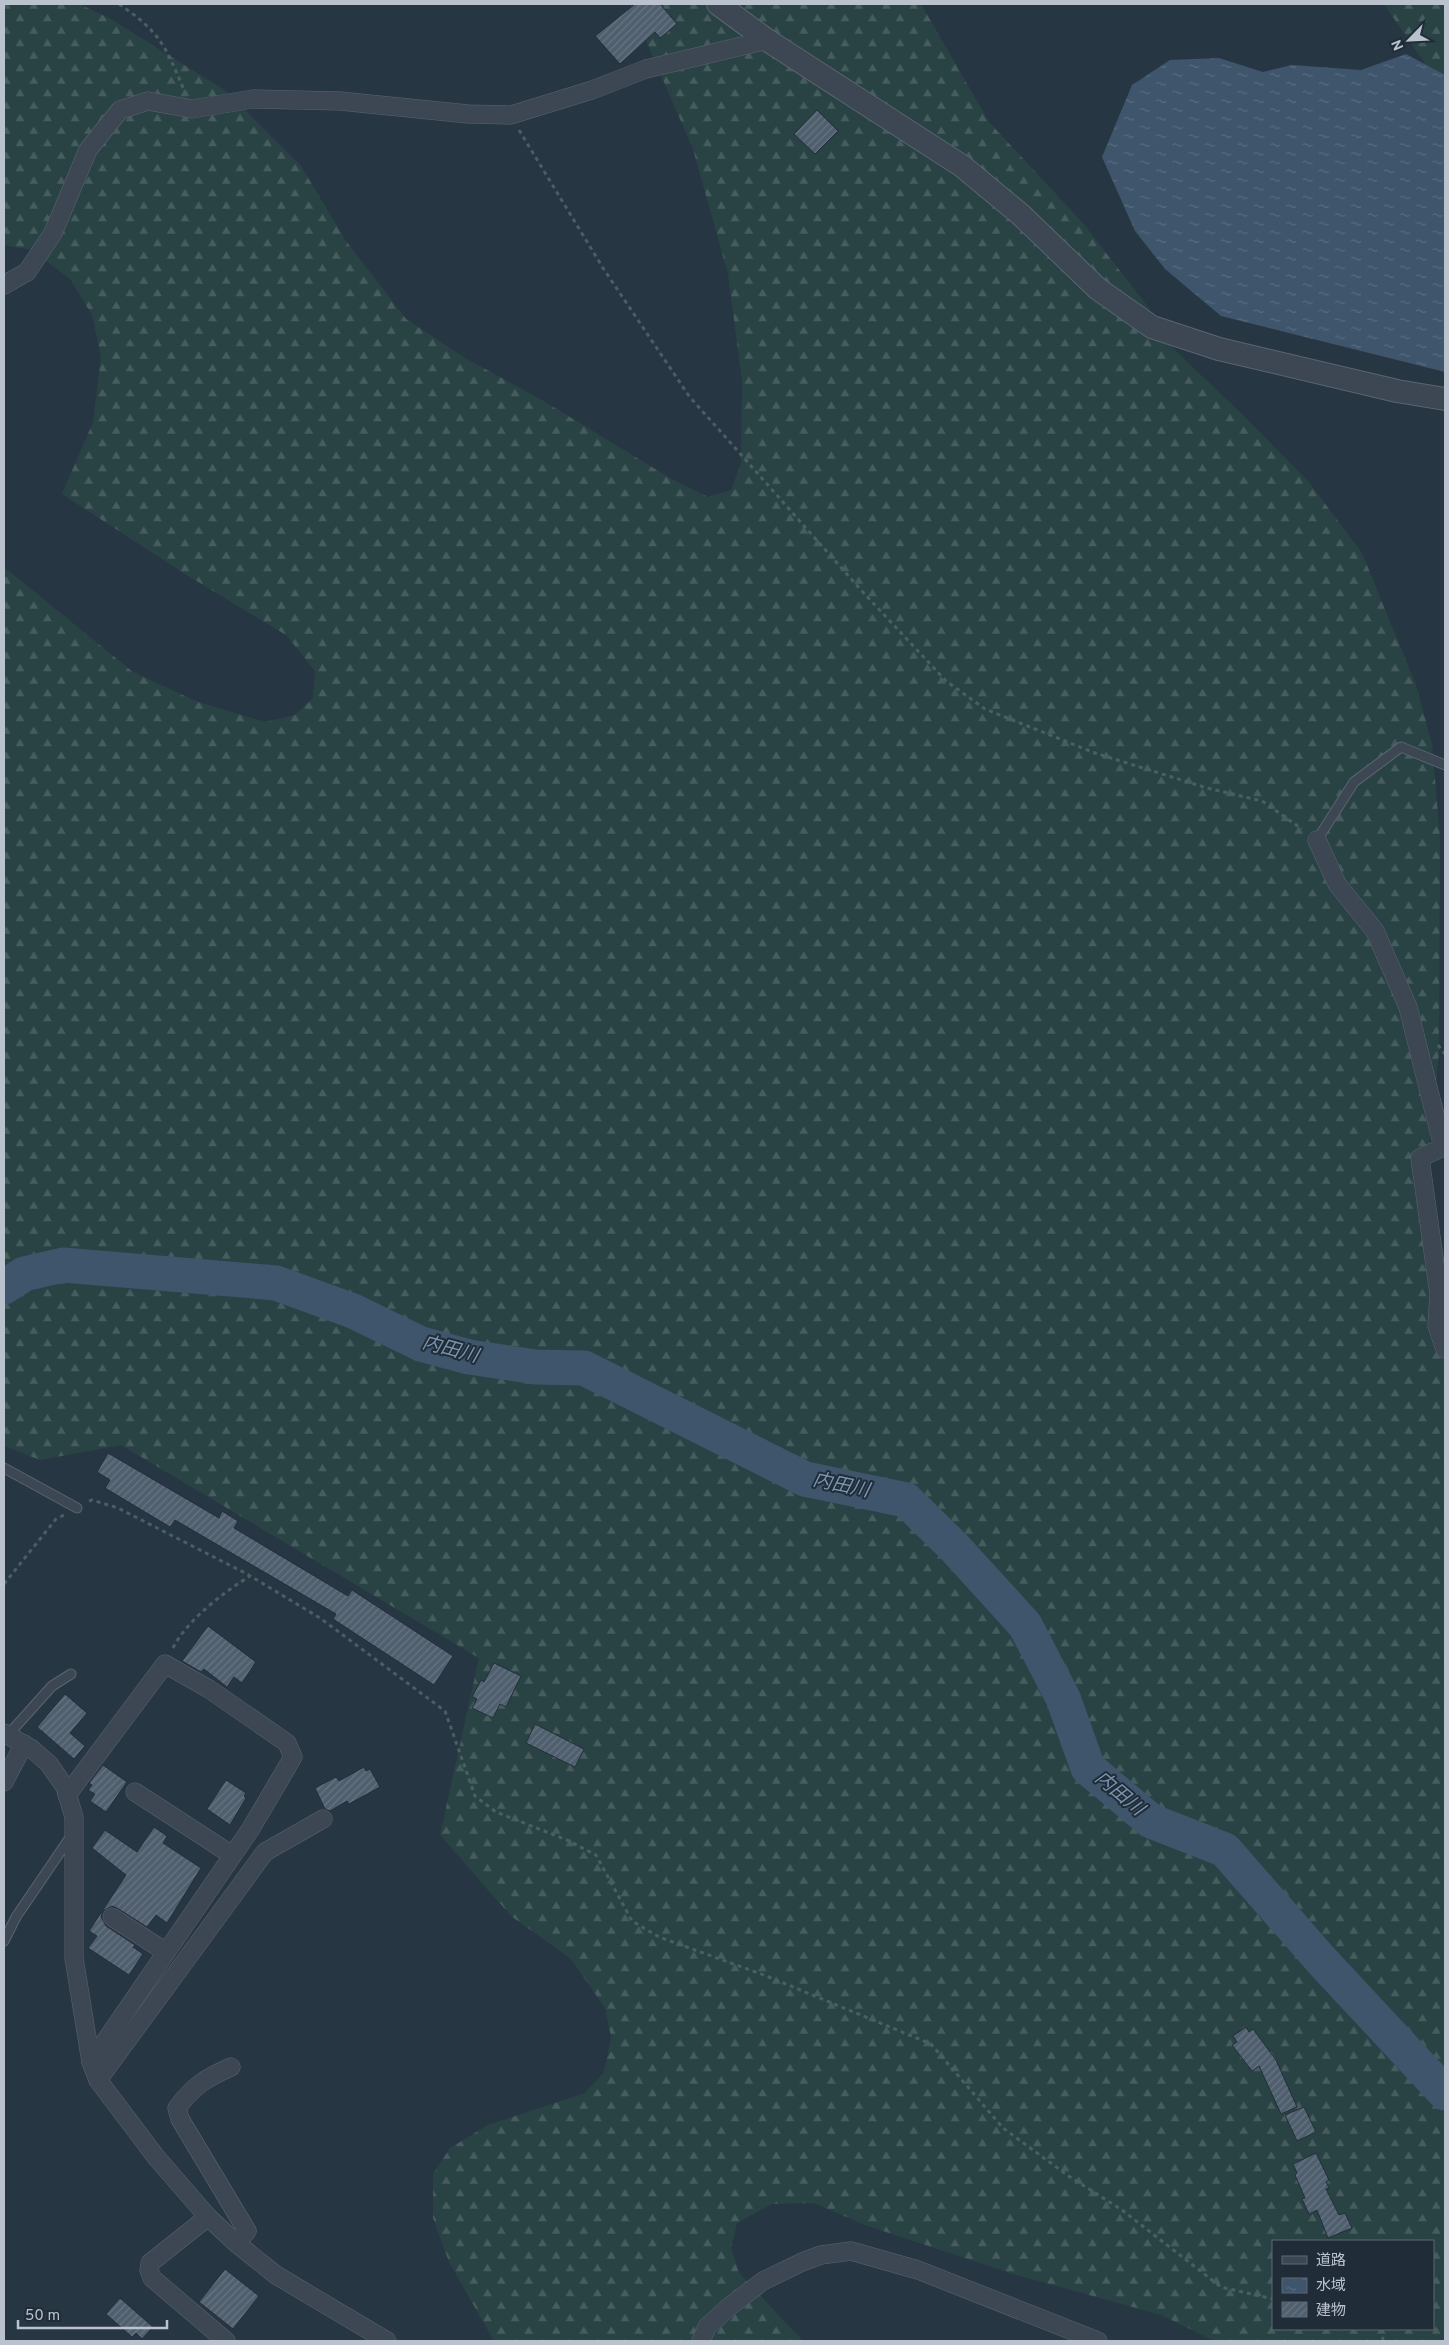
<svg xmlns="http://www.w3.org/2000/svg" width="1449" height="2345" font-family="Overpass,'Noto Sans JP',sans-serif">
	<style>
		.forest { fill: url(#forest-firs); fill-rule: evenodd }
		.water { fill: url(#water-ripples) }
		.lines { fill: none; stroke-linecap: round; stroke-linejoin: round }
		.river { stroke: #3e556c; stroke-width: 35 }
		.building { fill: url(#building-hatch); stroke: #222e3a }
		.service-casing { stroke: #5a6570; stroke-width: 11 }
		.minor-casing { stroke: #5a6570; stroke-width: 19 }
		.tertiary-casing { stroke: #5a6570; stroke-width: 24 }
		.path { stroke: #486061; stroke-width: 3; stroke-dasharray: 4 4; stroke-linecap: butt }
		.service { stroke: #3c4753; stroke-width: 9 }
		.minor { stroke: #3c4753; stroke-width: 18 }
		.tertiary { stroke: #3c4753; stroke-width: 22 }
		.labels { text-anchor: middle; dominant-baseline: central; stroke-width: 4; stroke-linejoin: round; paint-order: stroke }
		.water-label { font-size: 19px; font-style: italic; fill: #7a95af; stroke: #202c38 }
	</style>
	<defs>
		<pattern id="forest-firs" width="22" height="20" patternUnits="userSpaceOnUse" patternTransform="scale(1.25)"><rect width="22" height="20" fill="#294344"/><path d="M5 1l3.5 6h-7zM16 11l3.5 6h-7z" fill="#465c5e"/></pattern>
		<pattern id="water-ripples" width="26" height="14" patternUnits="userSpaceOnUse" patternTransform="scale(1.25)"><rect width="26" height="14" fill="#3e556c"/><path d="M2 4q2-2 4 0t4 0M15 11q2-2 4 0t4 0" fill="none" stroke="#586c80"/></pattern>
		<pattern id="building-hatch" width="6" height="6" patternUnits="userSpaceOnUse" patternTransform="scale(1.25)"><rect width="6" height="6" fill="#505f6e"/><path d="M-1 1l2-2M0 6l6-6M5 7l2-2" fill="none" stroke="#677482"/></pattern>
	</defs>
	<rect width="100%" height="100%" fill="#273643"/>
	<g class="forest">
		<path d="M 4,4 L 79,4 L 109,18 L 226,91 L 301,166 L 346,241 L 406,319 L 465,358 L 542,400 L 670,478 L 708,497 L 731,490 L 741,463 L 742,381 L 728,274 L 693,149 L 630,4 L 921,4 L 989,122 L 1082,222 L 1148,307 L 1163,339 L 1243,415 L 1308,481 L 1362,553 L 1416,685 L 1432,744 L 1440,838 L 1439,1053 L 1428,1155 L 1437,1229 L 1445,1261 L 1445,2341 L 1215,2341 L 1161,2315 L 1010,2273 L 865,2225 L 814,2203 L 772,2204 L 737,2223 L 731,2248 L 739,2273 L 803,2341 L 494,2341 L 449,2262 L 433,2218 L 433,2174 L 450,2148 L 488,2125 L 585,2093 L 604,2072 L 611,2037 L 605,2008 L 571,1959 L 511,1916 L 440,1835 L 479,1658 L 121,1445 L 40,1460 L 4,1446 L 4,567 L 133,672 L 198,702 L 265,722 L 295,715 L 313,698 L 315,671 L 286,635 L 185,574 L 62,494 L 93,422 L 101,357 L 92,315 L 70,279 L 32,250 L 4,245 ZM 1273,2241 L 1433,2241 L 1433,2329 L 1273,2329 Z"/>
		<polygon points="1384,4 1445,4 1445,105 1424,62"/>
	</g>
	<polygon class="water" points="1406,54 1445,75 1445,372 1221,316 1165,269 1135,231 1102,157 1132,85 1170,60 1219,58 1263,72 1292,65 1361,70"/>
	<g class="lines">
		<polyline class="river" points="4,1287 24,1274 63,1265 276,1283 353,1311 421,1344 469,1357 536,1367 584,1368 805,1479 906,1500 954,1547 1025,1625 1063,1698 1088,1768 1151,1821 1225,1850 1322,1961 1445,2093"/>
	</g>
	<g class="building">
		<polygon points="635,4 660,4 677,24 660,38 655,32 620,64 595,36"/>
		<polygon points="817,110 838,131 815,154 794,134"/>
		<polygon points="108,1453 219,1518 222,1511 238,1521 234,1528 348,1596 352,1590 453,1656 434,1685 333,1619 336,1614 175,1520 170,1527 105,1488 110,1480 97,1472"/>
		<polygon points="208,1626 256,1662 242,1683 234,1677 227,1687 204,1669 201,1672 182,1661"/>
		<polygon points="494,1663 521,1676 506,1707 500,1704 493,1718 472,1708 477,1699 472,1697 481,1680 484,1682"/>
		<polygon points="65,1694 87,1713 70,1733 85,1746 74,1759 37,1727"/>
		<polygon points="535,1724 584,1749 575,1767 526,1743"/>
		<polygon points="103,1765 127,1782 106,1812 90,1801 95,1794 88,1790 92,1785 89,1783"/>
		<polygon points="364,1767 366,1771 370,1769 380,1787 349,1804 347,1801 330,1811 325,1809 315,1788 336,1777 339,1781"/>
		<polygon points="226,1780 246,1793 244,1796 246,1798 230,1825 207,1809"/>
		<polygon points="154,1827 167,1836 163,1843 201,1868 167,1923 156,1915 147,1927 117,1908 112,1906 103,1911 101,1917 106,1926 135,1945 133,1947 143,1954 129,1975 88,1948 97,1936 89,1931 126,1875 92,1848 105,1830 137,1852"/>
		<polygon points="1246,2027 1249,2032 1253,2029 1276,2060 1297,2107 1281,2114 1259,2066 1252,2071 1232,2045 1237,2042 1233,2036"/>
		<polygon points="1304,2107 1316,2132 1297,2141 1285,2115"/>
		<polygon points="1316,2153 1329,2180 1326,2182 1329,2188 1326,2189 1339,2215 1345,2213 1352,2228 1328,2238 1317,2210 1309,2214 1302,2199 1305,2198 1295,2175 1297,2173 1293,2164"/>
		<polygon points="225,2269 259,2296 233,2329 199,2302"/>
		<polygon points="120,2298 153,2327 142,2339 136,2333 132,2337 106,2314"/>
	</g>
	<g class="lines">
		<defs>
			<g id="service">
				<polyline points="1317,840 1354,782 1401,747 1445,765"/>
				<polyline points="4,1468 77,1508"/>
				<polyline points="8,1735 52,1686 71,1674"/>
				<polyline points="4,1941 16,1917 71,1836"/>
			</g>
			<g id="minor">
				<polyline points="4,285 27,272 53,233 88,150 120,110 148,101 192,109 253,99 340,101 468,114 511,115 592,90 646,69 767,40"/>
				<polyline points="1317,840 1337,884 1375,931 1408,1007 1443,1147 1420,1158 1439,1294 1437,1326 1445,1349"/>
				<polyline points="4,1733 32,1749 49,1764 65,1787 74,1817 74,1958 91,2062 98,2080 156,2157 208,2217 236,2243 276,2275 387,2341"/>
				<polyline points="4,1782 24,1744"/>
				<polyline points="135,1792 232,1855"/>
				<polyline points="67,1795 165,1664 209,1689 287,1743 293,1757 250,1830 91,2062"/>
				<polyline points="112,1917 166,1952"/>
				<path d="M 231,2067 C 206,2078 193,2086 177,2108 L 180,2119 L 247,2231 L 236,2243"/>
				<polyline points="98,2080 265,1852 323,1819"/>
				<polyline points="208,2217 150,2263 149,2270 152,2278 226,2341"/>
				<polyline points="701,2341 707,2327 730,2306 763,2281 802,2262 821,2255 851,2251 918,2270 1098,2341"/>
			</g>
			<polyline id="tertiary" points="718,4 767,40 962,166 1020,214 1098,289 1152,327 1219,349 1397,391 1445,399"/>
		</defs>
		<use href="#service" class="service-casing"/>
		<use href="#minor" class="minor-casing"/>
		<use href="#tertiary" class="tertiary-casing"/>
		<g class="path">
			<path d="M 119,4 C 160,32 165,45 184,90"/>
			<polyline points="519,130 603,268 689,396 860,589 946,681 985,709 1095,753 1207,788 1262,801 1302,829"/>
			<polyline points="1438,1045 1445,1054"/>
			<polyline points="89,1501 92,1500 118,1508 247,1574 320,1618 445,1711 475,1796 496,1812 567,1840 596,1855 632,1921 659,1937 764,1975 931,2044 1003,2128 1067,2175 1122,2210 1221,2287 1273,2299"/>
			<polyline points="4,1584 56,1519 64,1515"/>
			<path d="M 173,1648 C 187,1620 224,1592 250,1576"/>
			<polyline points="1382,2329 1383,2341"/>
		</g>
		<use href="#service" class="service"/>
		<use href="#minor" class="minor"/>
		<use href="#tertiary" class="tertiary"/>
	</g>
	<g class="labels">
		<g class="water-label">
			<text transform="translate(450 1350) rotate(15)">内田川</text>
			<text transform="translate(841 1486) rotate(12)">内田川</text>
			<text transform="translate(1119 1794) rotate(40)">内田川</text>
		</g>
	</g>
	<rect width="1449" height="2345" fill="none" stroke="#b9c2cd" stroke-width="10"/>
	<rect x="1272" y="2240" width="162" height="90" fill="#202c38" stroke="#5d6874"/>
	<rect x="1282" y="2256" width="25" height="8" fill="#3c4753" stroke="#5d6874"/>
	<text x="1316" y="2265" font-size="15" fill="#b9c2cd">道路</text>
	<rect x="1282" y="2278" width="25" height="15" fill="url(#water-ripples)" stroke="#5d6874"/>
	<text x="1316" y="2290" font-size="15" fill="#b9c2cd">水域</text>
	<rect x="1282" y="2302" width="25" height="15" fill="url(#building-hatch)" stroke="#5d6874"/>
	<text x="1316" y="2315" font-size="15" fill="#b9c2cd">建物</text>
	<g transform="translate(1409 40) rotate(246)" stroke="#202c38" stroke-width="4" paint-order="stroke">
	<path d="M0-4L9 19L0 12L-9 19Z" fill="#b9c2cd"/>
	<text y="-8" font-size="14" font-weight="bold" text-anchor="middle" fill="#b9c2cd">N</text>
	</g>
	<path d="M18 2320v8h149v-8" fill="none" stroke="#b9c2cd" stroke-width="2.5"/>
	<text x="25" y="2320" font-size="15" fill="#b9c2cd" stroke="#202c38" stroke-width="4" paint-order="stroke">50 m</text>
</svg>
